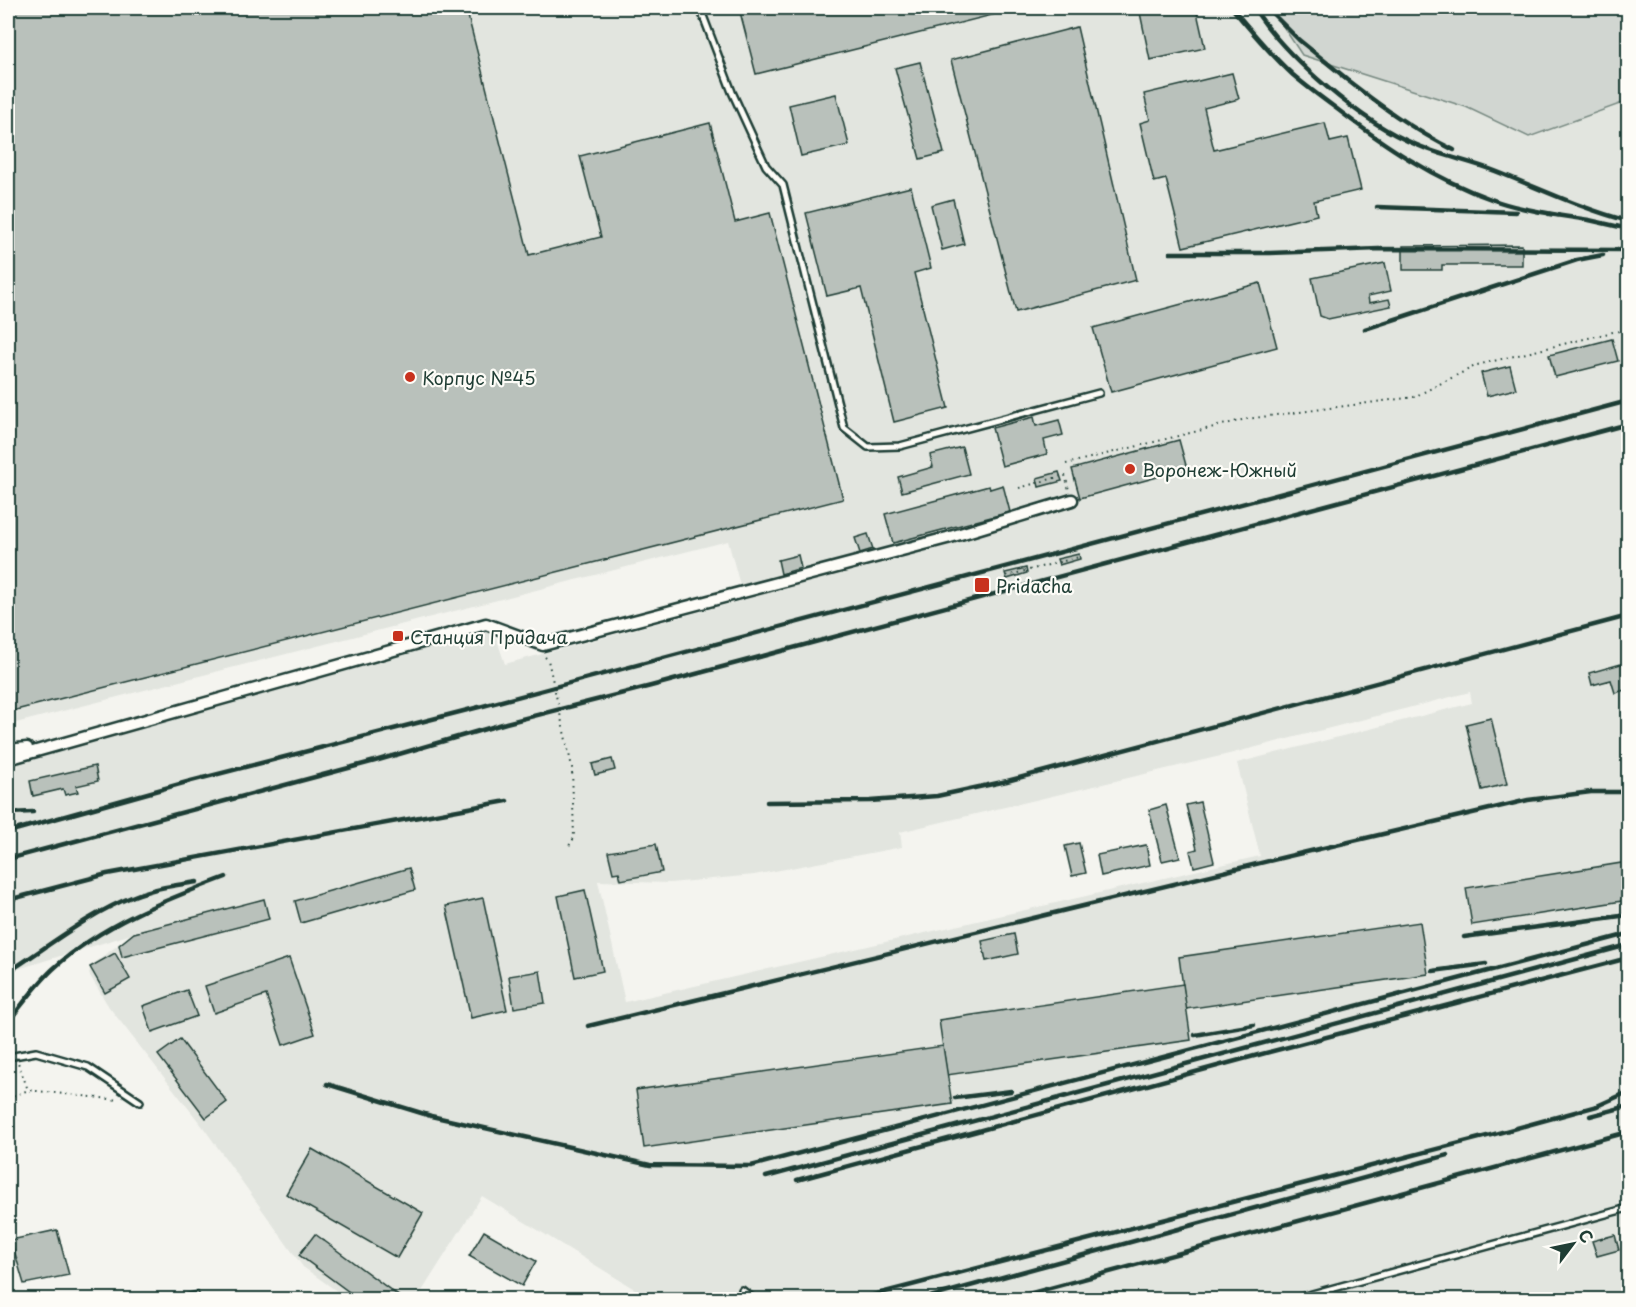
<svg xmlns="http://www.w3.org/2000/svg" width="1636" height="1307" font-family="'Playpen Sans',sans-serif">
	<style>
		.built { fill: #e2e5df; fill-rule: evenodd }
		.green { fill: #d1d6d1; stroke: #788a82; stroke-width: 1.5 }
		.building { fill: #b9c1bb; stroke: #1f3d34; stroke-width: 1.5 }
		.lines { fill: none; stroke-linecap: round; stroke-linejoin: round }
		.lane-casing { stroke: #1f3d34; stroke-width: 10 }
		.street-casing { stroke: #1f3d34; stroke-width: 15 }
		.path { stroke: #1f3d34; stroke-width: 2; stroke-dasharray: 1.5 4.5; stroke-linecap: butt }
		.lane { stroke: #fdfcf7; stroke-width: 5 }
		.street { stroke: #fdfcf7; stroke-width: 10 }
		.rail { stroke: #1f3d34; stroke-width: 4.5 }
		.path-bridge { stroke: #1f3d34; stroke-width: 2; stroke-dasharray: 1.5 4.5; stroke-linecap: butt }
		.poi-dot { fill: #c8321e; stroke: #fdfcf7; stroke-width: 2 }
		.labels { text-anchor: middle; dominant-baseline: central; stroke-width: 4.5; stroke-linejoin: round; paint-order: stroke }
		.poi-label { font-size: 18px; fill: #1f3d34; stroke: #fdfcf7; text-anchor: start }
	</style>
	<rect width="100%" height="100%" fill="#f4f4ef"/>
	<filter id="ink" filterUnits="userSpaceOnUse"><feTurbulence type="fractalNoise" baseFrequency=".0167" numOctaves="2"/><feDisplacementMap in="SourceGraphic" scale="12" xChannelSelector="R" yChannelSelector="G"/><feConvolveMatrix kernelMatrix="1 2 1 2 8 2 1 2 1" color-interpolation-filters="sRGB"/></filter>
	<g filter="url(#ink)">
		<path class="built" d="M 8,8 L 1628,8 L 1628,1299 L 653,1299 L 650,1292 L 641,1293 L 482,1196 L 417,1299 L 348,1299 L 303,1267 L 203,1127 L 109,1007 L 89,974 L 91,966 L 132,934 L 8,972 L 8,765 L 487,632 L 496,637 L 505,664 L 744,600 L 728,541 L 8,725 ZM 1470,692 L 1472,703 L 1237,763 L 1260,856 L 625,1002 L 598,881 L 670,883 L 754,875 L 902,847 L 900,832 L 1229,754 Z"/>
		<polygon class="green" points="1271,8 1628,8 1628,101 1529,137 1466,107 1302,55"/>
		<g class="building">
			<polygon points="8,8 466,8 529,255 601,237 580,156 710,123 735,222 770,213 843,499 8,712"/>
			<polygon points="739,8 995,8 996,14 756,74"/>
			<polygon points="1139,8 1196,8 1205,48 1150,60"/>
			<polygon points="1077,27 1136,280 1016,312 951,60"/>
			<polygon points="920,62 944,153 920,159 895,68"/>
			<polygon points="1232,73 1239,99 1204,108 1214,150 1325,123 1330,142 1348,138 1361,190 1314,201 1317,215 1183,247 1166,179 1154,182 1140,123 1150,120 1144,94"/>
			<polygon points="836,94 849,145 801,156 789,105"/>
			<polygon points="911,187 931,268 914,273 948,408 894,422 861,288 827,296 806,213"/>
			<polygon points="953,199 964,244 942,250 931,205"/>
			<polygon points="1522,245 1522,265 1442,265 1442,270 1403,270 1403,246"/>
			<polygon points="1385,263 1391,291 1368,296 1369,303 1389,299 1391,306 1328,319 1320,316 1312,278"/>
			<polygon points="1260,283 1277,347 1111,392 1093,328"/>
			<polygon points="1612,339 1618,361 1555,377 1549,355"/>
			<polygon points="1510,366 1516,389 1487,396 1481,373"/>
			<polygon points="1034,417 1036,426 1059,420 1063,435 1044,440 1047,454 1002,466 992,428"/>
			<polygon points="1179,440 1187,469 1080,498 1072,469"/>
			<polygon points="962,447 969,474 902,492 898,477 933,467 930,455"/>
			<polygon points="1059,472 1062,481 1039,487 1037,478"/>
			<polygon points="1003,485 1010,512 893,543 885,514 989,486 990,489"/>
			<polygon points="868,534 873,549 860,553 855,538"/>
			<polygon points="1079,554 1080,559 1059,565 1057,559"/>
			<polygon points="798,555 801,568 781,574 778,560"/>
			<polygon points="1026,568 1027,573 1007,579 1005,573"/>
			<polygon points="1628,662 1628,689 1615,693 1611,680 1592,685 1589,673"/>
			<polygon points="1491,718 1507,784 1482,790 1466,724"/>
			<polygon points="612,759 615,770 595,775 592,764"/>
			<polygon points="95,766 98,781 76,786 78,792 65,795 63,789 33,796 30,781"/>
			<polygon points="1200,802 1214,862 1194,867 1190,851 1197,849 1186,805"/>
			<polygon points="1166,805 1180,857 1162,861 1149,810"/>
			<polygon points="1079,843 1086,873 1072,876 1065,846"/>
			<polygon points="656,844 662,872 621,880 619,872 613,873 608,852"/>
			<polygon points="1146,845 1150,865 1101,876 1097,855"/>
			<polygon points="1628,862 1628,900 1472,925 1466,888"/>
			<polygon points="409,868 415,890 301,923 295,901"/>
			<polygon points="585,890 603,971 575,977 558,896"/>
			<polygon points="483,898 507,1010 471,1018 446,906"/>
			<polygon points="264,899 269,919 122,957 119,945 134,933"/>
			<polygon points="1420,922 1428,974 1186,1009 1179,957"/>
			<polygon points="1014,934 1018,954 986,961 982,941"/>
			<polygon points="115,953 130,979 105,993 90,967"/>
			<polygon points="289,958 315,1034 283,1045 266,995 214,1013 205,986"/>
			<polygon points="540,971 545,1003 514,1008 509,976"/>
			<polygon points="1183,984 1191,1040 947,1075 939,1020"/>
			<polygon points="187,990 197,1016 152,1032 143,1006"/>
			<polygon points="180,1039 227,1102 206,1118 158,1055"/>
			<polygon points="943,1046 952,1104 644,1148 636,1090"/>
			<polygon points="312,1149 423,1213 397,1258 286,1194"/>
			<polygon points="57,1230 69,1275 24,1284 11,1240"/>
			<polygon points="484,1231 536,1261 522,1286 469,1256"/>
			<polygon points="315,1234 404,1300 360,1300 299,1255"/>
			<polygon points="1615,1235 1619,1250 1597,1256 1592,1241"/>
			<polygon points="198,1291 201,1300 157,1300"/>
		</g>
		<g class="lines">
			<defs>
				<g id="lane">
					<polyline points="700,8 732,92 766,166 783,185 844,428 868,447 900,446 1099,393"/>
					<polyline points="8,1057 36,1052 88,1067 140,1102"/>
					<polyline points="742,1290 755,1300"/>
					<polyline points="1290,1300 1628,1208"/>
				</g>
				<g id="street">
					<polyline points="8,750 27,748"/>
					<polyline points="8,759 486,624 543,645 947,538 1072,500"/>
				</g>
			</defs>
			<use href="#lane" class="lane-casing"/>
			<use href="#street" class="street-casing"/>
			<g class="path">
				<polyline points="1066,464 1246,419 1414,397 1477,365 1617,331 1628,334"/>
				<polyline points="1019,488 1065,475 1069,490"/>
				<polyline points="1006,576 1079,557"/>
				<polyline points="545,657 548,660 572,767 574,838 567,849"/>
				<polyline points="8,1099 28,1090 119,1100"/>
			</g>
			<use href="#lane" class="lane"/>
			<use href="#street" class="street"/>
			<g class="rail">
				<path d="M 1232,8 C 1251,31 1271,55 1293,75 C 1307,87 1322,98 1337,109 C 1384,145 1434,179 1491,199 C 1512,207 1535,211 1558,215"/>
				<path d="M 1254,8 C 1286,58 1362,123 1417,145 C 1442,156 1470,161 1495,171 C 1539,188 1582,209 1628,221"/>
				<polyline points="1267,8 1299,40 1347,79"/>
				<path d="M 1342,76 C 1378,104 1413,130 1454,150"/>
				<polyline points="1377,207 1516,212"/>
				<polyline points="1549,214 1589,220 1620,227"/>
				<polyline points="1170,253 1270,253 1379,249 1628,250"/>
				<polyline points="1365,329 1577,260 1603,255"/>
				<polyline points="767,802 870,801 937,796 1007,781 1628,616"/>
				<polyline points="8,813 33,812"/>
				<polyline points="8,832 187,782 483,706 1628,401"/>
				<polyline points="8,859 375,761 506,723 651,686 1628,424"/>
				<polyline points="8,900 107,874 507,801"/>
				<polyline points="1464,937 1628,915"/>
				<polyline points="1433,971 1486,964"/>
				<path d="M 8,972 C 49,946 88,914 134,896 C 154,888 176,885 197,882"/>
				<path d="M 8,1022 C 22,1005 36,985 53,969 C 102,924 165,900 226,877"/>
				<polyline points="588,1026 1285,857 1528,800 1591,792 1628,792"/>
				<polyline points="1195,1035 1254,1025"/>
				<polyline points="327,1084 431,1116 650,1165 751,1166 1628,934"/>
				<polyline points="955,1098 1011,1091"/>
				<polyline points="1590,1116 1628,1106"/>
				<polyline points="766,1177 1628,945"/>
				<polyline points="797,1180 1258,1055 1628,958"/>
				<polyline points="854,1300 1491,1135 1597,1106 1628,1092"/>
				<polyline points="919,1300 1448,1155"/>
				<polyline points="1006,1300 1628,1132"/>
			</g>
			<polyline class="path-bridge" points="8,1035 28,1090"/>
		</g>
	</g>
	<g class="poi-dot">
		<circle cx="410" cy="377" r="6"/>
		<circle cx="1130" cy="469" r="6"/>
		<rect x="974" y="577" width="16" height="16" rx="3"/>
		<rect x="392" y="630" width="12" height="12" rx="3"/>
	</g>
	<g class="labels">
		<g class="poi-label">
			<text x="422" y="377">Корпус №45</text>
			<text x="1142" y="469">Воронеж-Южный</text>
			<text x="996" y="585">Pridacha</text>
			<text x="410" y="636">Станция Придача</text>
		</g>
	</g>
	<rect width="1636" height="1307" fill="none" stroke="#fdfcf7" stroke-width="30"/>
	<rect x="15" y="15" width="1606" height="1277" fill="none" stroke="#1f3d34" stroke-width="2" filter="url(#ink)"/>
	<g transform="translate(1573 1244) rotate(58)" stroke="#fdfcf7" stroke-width="4.5" paint-order="stroke">
	<path d="M0-4.5L10 22L0 15L-10 22Z" fill="#1f3d34"/>
	<text y="-9" font-size="16" font-weight="bold" text-anchor="middle" fill="#1f3d34">С</text>
	</g>
</svg>
